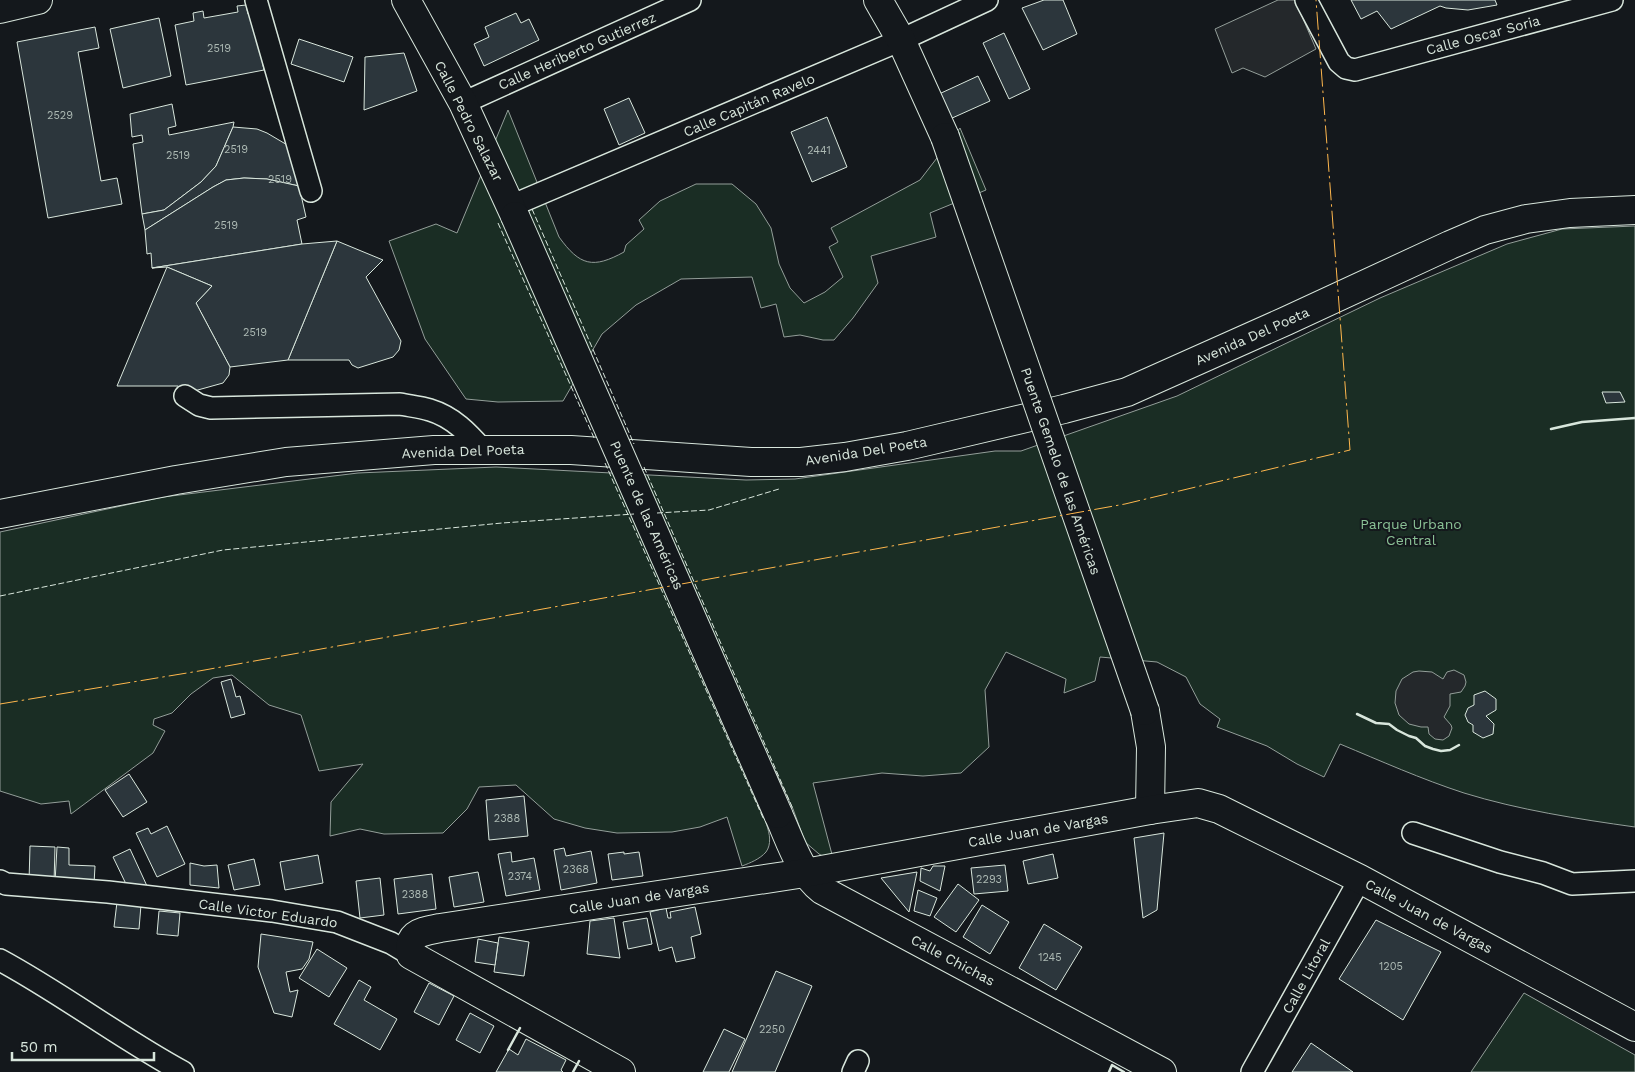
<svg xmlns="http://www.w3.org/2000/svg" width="1635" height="1072" font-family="'Work Sans',sans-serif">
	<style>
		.green { fill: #1a2d24; stroke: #939e99 }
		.parking { fill: #24282b; stroke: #939e99 }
		.building { fill: #2c363c; stroke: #d8e6dc }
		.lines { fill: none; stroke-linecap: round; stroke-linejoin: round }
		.minor-casing { stroke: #d8e6dc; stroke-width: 24 }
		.major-casing { stroke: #d8e6dc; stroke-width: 30 }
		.minor { stroke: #14181c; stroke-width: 21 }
		.major { stroke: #14181c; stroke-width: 28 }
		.major-bridge-casing { stroke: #d8e6dc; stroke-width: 30; stroke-linecap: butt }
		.major-bridge { stroke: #14181c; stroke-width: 28 }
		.fence { stroke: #d8e6dc; stroke-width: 1; stroke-dasharray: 6 2.5; stroke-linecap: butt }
		.wall { stroke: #d8e6dc; stroke-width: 2.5 }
		.power { stroke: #ffb74d; stroke-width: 1; stroke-dasharray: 18 4 2.5 4; stroke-linecap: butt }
		.labels { text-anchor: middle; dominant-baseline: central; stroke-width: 4; stroke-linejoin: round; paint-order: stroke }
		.number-label { font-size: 11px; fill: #adbab4 }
		.street-label { font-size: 14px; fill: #d8e6dc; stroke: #14181c }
		.park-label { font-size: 14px; fill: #8ac095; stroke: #14181c }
	</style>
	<rect width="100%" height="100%" fill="#14181c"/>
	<g class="green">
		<path d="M 508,110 L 559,237 C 580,266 593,269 624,252 L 626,245 L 644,229 L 639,220 L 660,201 L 696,184 L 732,184 L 756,204 L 771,228 L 779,264 L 790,288 L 804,303 L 825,292 L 843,277 L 829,247 L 838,242 L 831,228 L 920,180 L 960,128 L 986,190 L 930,213 L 936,237 L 871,256 L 878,283 L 853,318 L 834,340 L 823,340 L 800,335 L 784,337 L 776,304 L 761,308 L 752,277 L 681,279 L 636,305 L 602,334 L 563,401 L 498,402 L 466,399 L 425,339 L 389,241 L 436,224 L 457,233 Z"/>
		<path d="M 1635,226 L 1635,827 C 1578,819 1519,810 1464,793 C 1421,779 1381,761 1340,744 L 1324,777 L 1297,764 L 1267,746 L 1217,727 L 1220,719 L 1200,704 L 1186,677 L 1157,662 L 1100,657 L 1095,681 L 1064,693 L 1066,679 L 1006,652 L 985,690 L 989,747 L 961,773 L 923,776 L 882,773 L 813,783 L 834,862 L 819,854 L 805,842 L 793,809 L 773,766 L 754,796 C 760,811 777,837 766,852 C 760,859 750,863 742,866 L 727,817 L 700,827 L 672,832 L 617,833 L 585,828 L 554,819 L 516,785 L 479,787 L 467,809 L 443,833 L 384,834 L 360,829 L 330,836 L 331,802 L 363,764 L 319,771 L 301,715 L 269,705 L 232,675 L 213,678 L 191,694 L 172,713 L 154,719 L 153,725 L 165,731 L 153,753 L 71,814 L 69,801 L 41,804 L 0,791 L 0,532 L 163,497 L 358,473 L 496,467 L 746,480 L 795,479 L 995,451 L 1021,451 L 1177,396 L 1380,298 L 1507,244 L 1562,229 Z"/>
		<polygon points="1524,993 1635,1055 1635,1072 1471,1072"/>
	</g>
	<g class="parking">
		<polygon points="1278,0 1295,0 1316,49 1265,77 1243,68 1232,73 1215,29"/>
		<polygon points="1454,670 1464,675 1466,682 1465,686 1461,692 1450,694 1450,706 1444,717 1451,725 1452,728 1449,736 1443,740 1435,739 1429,734 1428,727 1421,727 1409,724 1399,715 1395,703 1396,691 1402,679 1413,672 1419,671 1432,672 1443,679 1447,672"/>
	</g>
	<g class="building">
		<polygon points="1044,0 1063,0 1077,34 1043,50 1022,8"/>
		<polygon points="1351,0 1495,0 1497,5 1468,10 1446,8 1440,6 1391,29 1377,11 1361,19"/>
		<polygon points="246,5 248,14 253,13 264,70 186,85 175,25 194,21 193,13 203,11 204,18 238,12 237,6"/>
		<polygon points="516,13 521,23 529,19 539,40 484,66 474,44 489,37 485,27"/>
		<polygon points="159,18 171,76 123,88 110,29"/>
		<polygon points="95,27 99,48 78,52 101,181 117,178 122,204 48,218 17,42"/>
		<polygon points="1004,33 1030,89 1009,99 983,43"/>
		<polygon points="299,39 353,57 344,82 291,64"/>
		<polygon points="404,53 417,91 364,110 365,57"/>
		<polygon points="978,76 990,101 950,119 939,94"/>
		<polygon points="629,98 645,133 619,145 604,109"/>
		<polygon points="172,104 176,126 168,128 169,135 234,122 233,127 216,166 201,182 164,210 142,214 133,144 143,142 142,135 132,137 130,114"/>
		<polygon points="827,117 847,167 812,182 791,132"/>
		<polygon points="233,127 257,129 267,133 289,146 299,186 267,179 244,178 226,180 213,187 145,230 142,214 164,210 201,182 216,166"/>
		<polygon points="244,178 267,179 299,186 306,217 297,220 302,244 152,268 151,253 147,254 145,230 213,187 226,180"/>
		<polygon points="337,241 383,260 366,277 401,341 399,350 393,357 358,368 352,365 349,360 288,360"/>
		<polygon points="337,241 288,360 230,367 196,303 212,286 167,267 152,268 302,244"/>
		<polygon points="167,267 212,286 196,303 230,367 229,375 223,383 187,393 181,391 178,386 117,386"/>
		<polygon points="1602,392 1620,392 1625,402 1606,403"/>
		<polygon points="231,679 236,697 240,696 245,714 231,718 221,682"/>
		<polygon points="1485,691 1496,699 1496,710 1486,716 1494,724 1493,734 1483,738 1473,732 1473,725 1468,722 1465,715 1468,708 1474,705 1474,695"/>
		<polygon points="129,774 147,802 123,817 105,790"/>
		<polygon points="524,796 528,836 489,840 486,800"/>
		<polygon points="167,826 185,864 157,877 136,833 148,828 151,834"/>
		<polygon points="1164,833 1157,910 1143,918 1134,838"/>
		<polygon points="30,846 55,847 54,883 29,882"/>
		<polygon points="57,847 69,848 69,865 95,866 94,884 55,882"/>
		<polygon points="564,848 566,856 591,851 597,883 561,890 554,850"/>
		<polygon points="130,849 147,886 126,884 113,857"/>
		<polygon points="511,852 512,862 534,858 540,890 506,896 498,854"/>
		<polygon points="624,852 624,854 639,852 643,876 612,880 608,854"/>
		<polygon points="1053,854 1058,878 1028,884 1023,861"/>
		<polygon points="318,855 323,883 285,890 280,862"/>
		<polygon points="254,859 260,885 234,890 228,865"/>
		<polygon points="190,863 204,866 217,865 219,888 190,885"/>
		<polygon points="1005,865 1008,891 974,894 971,868"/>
		<polygon points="933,866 945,866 940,891 920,881 921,868 930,871"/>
		<polygon points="478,872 484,902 454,907 449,877"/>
		<polygon points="917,872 909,912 881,878"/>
		<polygon points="432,874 436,909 398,914 394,879"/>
		<polygon points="380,878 384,915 360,918 356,881"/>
		<polygon points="958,884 979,900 956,932 934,917"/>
		<polygon points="918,890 937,898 930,916 914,911"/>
		<polygon points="117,902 141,905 139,929 114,927"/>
		<polygon points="982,905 1009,922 990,954 963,937"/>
		<polygon points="695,907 701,934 691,937 695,958 676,962 672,947 659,951 650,912 666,908 668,918 671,918 670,912"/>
		<polygon points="159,911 180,913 178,936 157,934"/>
		<polygon points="614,918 620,958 587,954 590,921"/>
		<polygon points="647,918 652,944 628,949 623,922"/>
		<polygon points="1376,920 1441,952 1403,1020 1339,979"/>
		<polygon points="1044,924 1082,947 1056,990 1019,968"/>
		<polygon points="261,934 313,942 309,959 302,969 286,972 290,992 298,990 292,1017 274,1013 258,967"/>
		<polygon points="499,937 529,942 524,976 494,972"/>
		<polygon points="478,939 498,943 495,965 475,962"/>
		<polygon points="317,949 347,968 329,997 299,978"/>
		<polygon points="776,971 812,986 775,1072 732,1072"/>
		<polygon points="359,980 371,987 364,1000 397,1019 380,1050 334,1024"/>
		<polygon points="429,983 454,996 439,1025 414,1012"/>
		<polygon points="470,1013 494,1026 480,1053 456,1040"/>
		<polygon points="724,1029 745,1039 729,1072 703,1072"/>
		<polygon points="526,1039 566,1060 561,1070 563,1072 496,1072 509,1049 518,1055"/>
		<polygon points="1311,1043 1353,1072 1292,1072"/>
	</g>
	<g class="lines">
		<defs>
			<g id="minor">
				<polyline points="256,0 311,191"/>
				<polyline points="1306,0 1339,62 1346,68 1355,70 1612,0"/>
				<polyline points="463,103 690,0"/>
				<polyline points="511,206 901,40 987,0"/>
				<path d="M 185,396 L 199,405 L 211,408 L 400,404 C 410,406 421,407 430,410 C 453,417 468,433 483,450"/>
				<polyline points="1413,833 1500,862 1543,873 1572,884 1635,881"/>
				<polyline points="0,881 6,884 108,892 272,911 337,922 391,943 411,955"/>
				<path d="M 0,960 C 63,994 120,1038 183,1072"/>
				<polyline points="853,1072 858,1061"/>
				<polyline points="1252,1072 1360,879"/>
			</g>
			<g id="major">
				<polyline points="406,0 463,103 515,216"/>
				<polyline points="878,0 901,40 945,137"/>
				<polyline points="0,9 38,0"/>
				<polyline points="0,514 176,480 286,462 434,450 571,450 751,462 801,462 845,457 907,446 1064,409 1127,392 1286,321 1450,245 1485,230 1526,219 1570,213 1635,210"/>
				<polyline points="1145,711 1151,747 1150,810"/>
				<path d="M 778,814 C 790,840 799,872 822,890 L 1162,1072"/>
				<path d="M 621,1072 L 411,955 C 407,932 422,932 440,928 L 805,873 L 1150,810 L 1198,803 L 1219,809 L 1360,879 L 1635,1027"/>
			</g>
		</defs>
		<use href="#minor" class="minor-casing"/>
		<use href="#major" class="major-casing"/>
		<use href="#minor" class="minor"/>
		<use href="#major" class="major"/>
		<defs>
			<g id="major-bridge">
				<polyline points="945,137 1145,711"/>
				<polyline points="515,216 778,814"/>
			</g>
		</defs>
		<use href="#major-bridge" class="major-bridge-casing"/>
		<use href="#major-bridge" class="major-bridge"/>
		<g class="fence">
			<polyline points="532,209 634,444"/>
			<polyline points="498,223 595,440"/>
			<polyline points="605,463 764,820"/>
			<polyline points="644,467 793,809"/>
			<polyline points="657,513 709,510 779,489"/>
			<polyline points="0,596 223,550 502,523 634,514"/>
		</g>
		<g class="wall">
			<polyline points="1551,429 1582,422 1635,418"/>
			<polyline points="1357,714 1376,723 1389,724 1397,730 1409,736 1416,738 1425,746 1433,749 1441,751 1450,750 1459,745"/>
			<polyline points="508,1050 520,1028"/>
			<polyline points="573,1072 579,1061"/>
			<polyline points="1109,1072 1112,1065 1124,1072"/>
		</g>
		<polyline class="power" points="0,704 199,671 1125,504 1350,450 1316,0"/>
	</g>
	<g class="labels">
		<g class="number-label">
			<text x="219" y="48">2519</text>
			<text x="60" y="115">2529</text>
			<text x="236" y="149">2519</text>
			<text x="819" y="150">2441</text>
			<text x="178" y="155">2519</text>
			<text x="280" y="179">2519</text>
			<text x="226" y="225">2519</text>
			<text x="255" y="332">2519</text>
			<text x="507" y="818">2388</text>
			<text x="576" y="869">2368</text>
			<text x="520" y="876">2374</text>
			<text x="989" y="879">2293</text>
			<text x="415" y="894">2388</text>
			<text x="1050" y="957">1245</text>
			<text x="1391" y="966">1205</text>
			<text x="772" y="1029">2250</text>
		</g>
		<g class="street-label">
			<text transform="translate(1483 35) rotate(-15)">Calle Oscar Soria</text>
			<text transform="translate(577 51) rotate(-24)">Calle Heriberto Gutierrez</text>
			<text transform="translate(749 105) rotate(-23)">Calle Capitán Ravelo</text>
			<text transform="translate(469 121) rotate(63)">Calle Pedro Salazar</text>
			<text transform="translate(1252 336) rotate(-24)">Avenida Del Poeta</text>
			<text transform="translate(463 451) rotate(-2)">Avenida Del Poeta</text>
			<text transform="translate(866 451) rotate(-9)">Avenida Del Poeta</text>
			<text transform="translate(1061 471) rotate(71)">Puente Gemelo de las Américas</text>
			<text transform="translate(647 515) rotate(66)">Puente de las Américas</text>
			<text transform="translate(1038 830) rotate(-10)">Calle Juan de Vargas</text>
			<text transform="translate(639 898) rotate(-9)">Calle Juan de Vargas</text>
			<text transform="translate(268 913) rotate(8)">Calle Victor Eduardo</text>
			<text transform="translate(1429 916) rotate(28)">Calle Juan de Vargas</text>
			<text transform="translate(953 960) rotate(28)">Calle Chichas</text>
			<text transform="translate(1306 976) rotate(-61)">Calle Litoral</text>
		</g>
		<g class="park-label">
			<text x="1411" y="524">Parque Urbano<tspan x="1411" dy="16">Central</tspan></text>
		</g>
	</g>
	<path d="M12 1052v8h142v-8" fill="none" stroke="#d8e6dc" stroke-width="2.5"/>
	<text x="20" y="1052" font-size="15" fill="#d8e6dc" stroke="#14181c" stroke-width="4" paint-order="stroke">50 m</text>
</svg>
